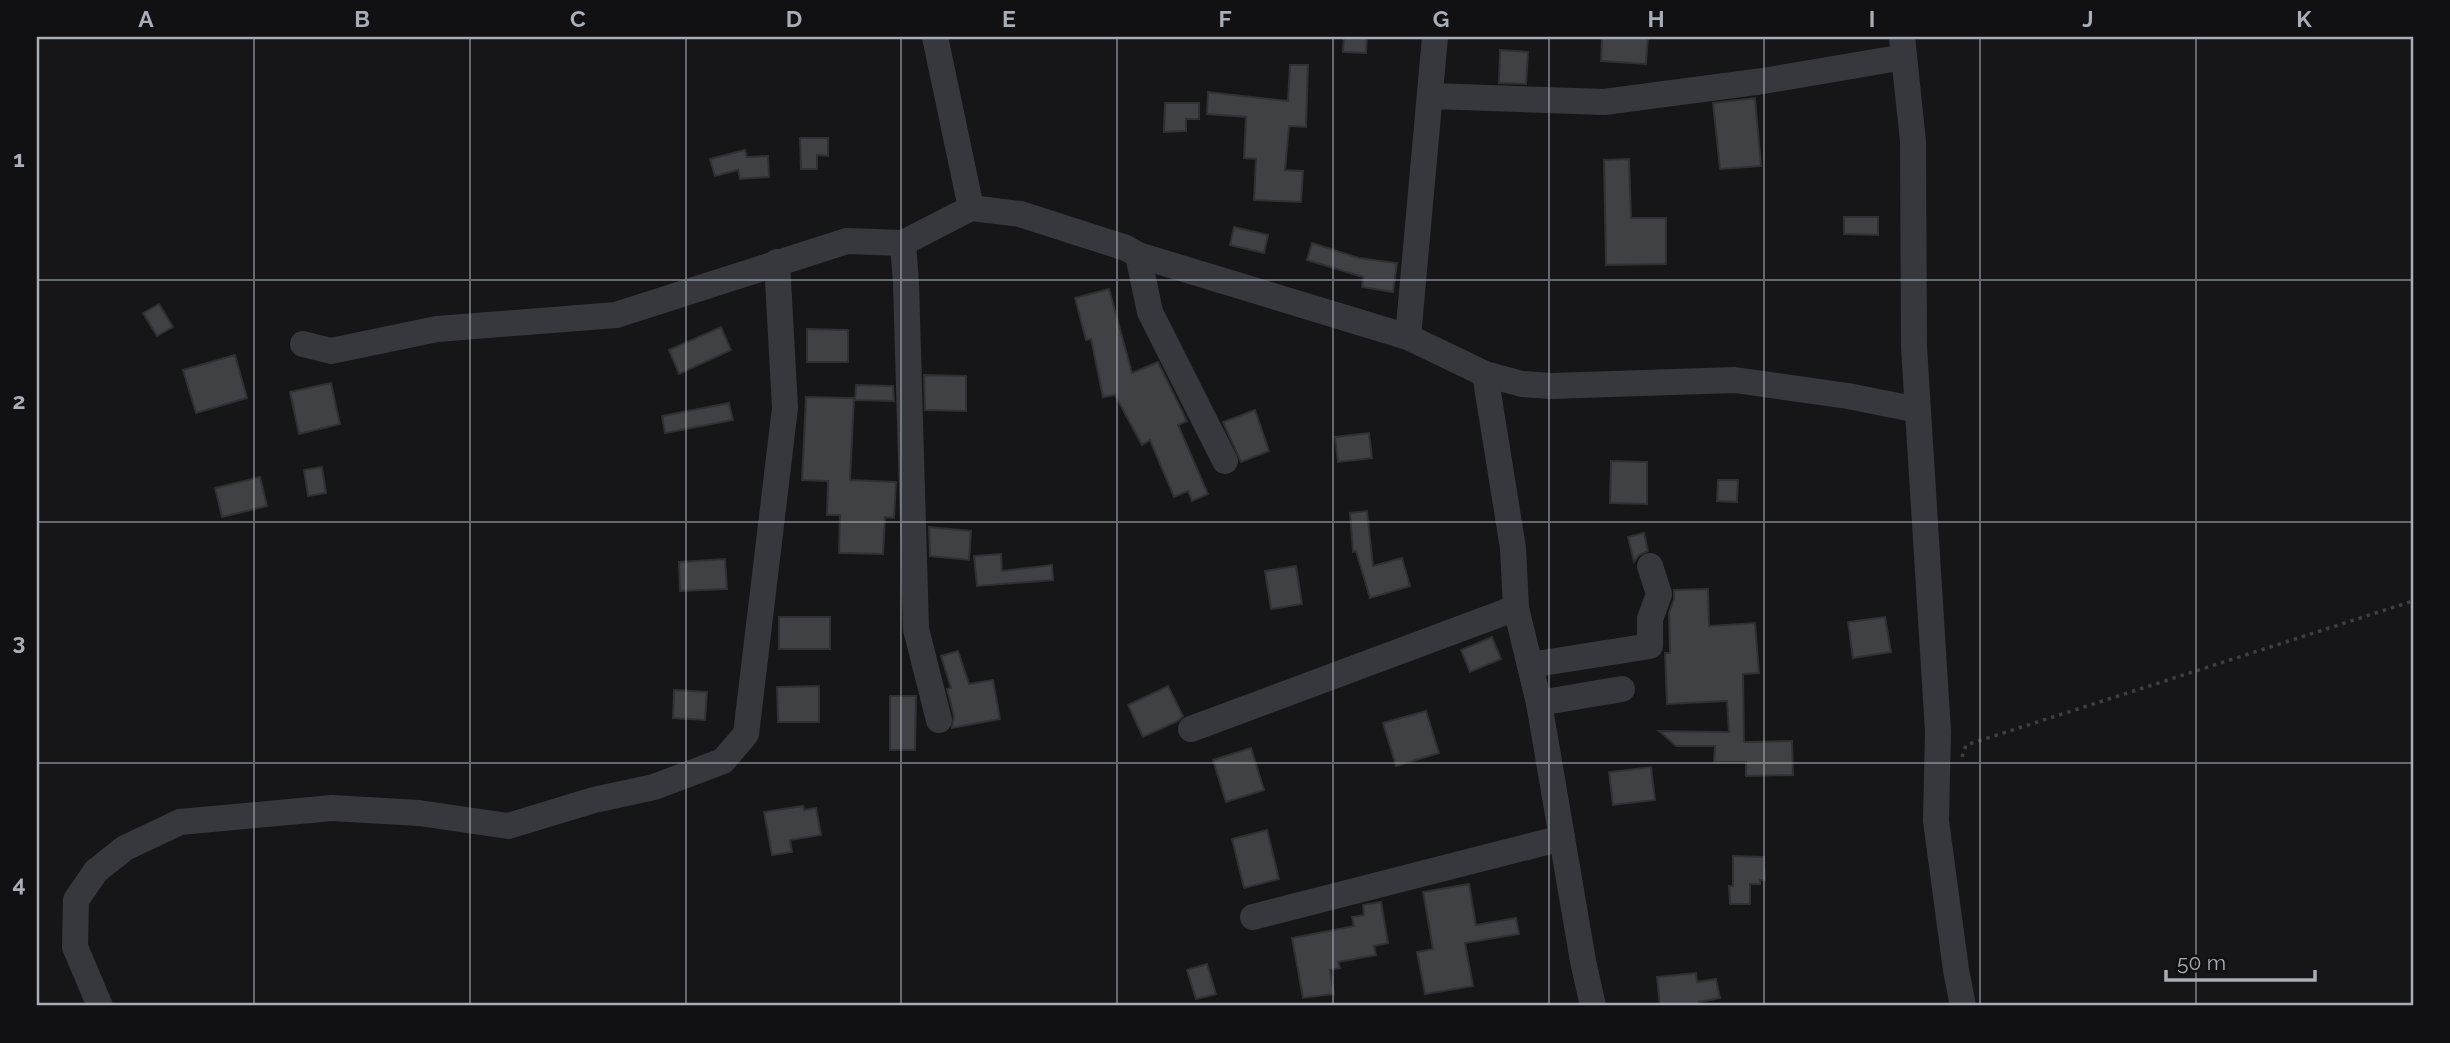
<svg xmlns="http://www.w3.org/2000/svg" width="2450" height="1043" font-family="Raleway,sans-serif">
	<style>
		.building { fill: #404145; stroke: #303034; stroke-width: 2 }
		.lines { fill: none; stroke-linecap: round; stroke-linejoin: round }
		.path { stroke: #3d3f44; stroke-width: 3.5; stroke-dasharray: 3.5 5; stroke-linecap: butt }
		.minor { stroke: #37383d; stroke-width: 26 }
		.grid { fill: none; stroke: #a8adb8; stroke-width: 2; stroke-opacity: 0.55 }
		.neatline { fill: none; stroke: #a8adb8; stroke-width: 2.5 }
		.grid-label { font-size: 23px; text-anchor: middle; font-weight: bold; fill: #a8adb8 }
	</style>
	<rect width="100%" height="100%" fill="#161618"/>
	<g class="building">
		<polygon points="1344,37 1367,37 1366,53 1343,52"/>
		<polygon points="1602,37 1648,37 1646,64 1601,61"/>
		<polygon points="1500,50 1528,52 1526,84 1499,83"/>
		<polygon points="1290,65 1308,65 1306,127 1289,126 1285,170 1303,171 1301,202 1254,200 1256,159 1244,158 1246,117 1207,114 1208,92 1288,101"/>
		<polygon points="1755,98 1761,166 1720,169 1713,103"/>
		<polygon points="1165,103 1199,103 1199,119 1186,119 1186,131 1164,132"/>
		<polygon points="800,138 828,138 828,156 817,155 817,169 801,169"/>
		<polygon points="745,150 747,157 768,156 769,177 740,179 738,170 715,176 710,159"/>
		<polygon points="1629,159 1631,218 1666,218 1666,264 1606,265 1604,160"/>
		<polygon points="1844,217 1878,217 1878,235 1844,234"/>
		<polygon points="1234,227 1268,235 1264,253 1230,245"/>
		<polygon points="1312,243 1359,258 1397,263 1393,292 1362,287 1363,277 1307,260"/>
		<polygon points="1109,289 1132,373 1158,362 1187,421 1178,425 1208,494 1192,501 1188,491 1174,497 1150,440 1142,445 1115,395 1103,397 1091,339 1086,340 1075,298"/>
		<polygon points="159,304 173,327 157,336 143,313"/>
		<polygon points="721,327 731,350 679,374 669,350"/>
		<polygon points="807,329 848,330 848,362 807,362"/>
		<polygon points="235,355 247,398 196,413 183,370"/>
		<polygon points="924,375 966,376 966,411 925,410"/>
		<polygon points="331,383 340,424 299,434 290,392"/>
		<polygon points="856,385 893,386 894,401 855,400"/>
		<polygon points="806,397 854,398 850,480 896,482 894,518 885,517 883,554 839,553 840,515 827,515 828,481 802,480"/>
		<polygon points="729,403 733,420 665,433 662,416"/>
		<polygon points="1255,410 1269,451 1241,462 1223,422"/>
		<polygon points="1369,433 1372,458 1338,462 1335,437"/>
		<polygon points="1611,461 1647,462 1647,504 1610,503"/>
		<polygon points="322,467 326,493 308,496 304,470"/>
		<polygon points="260,477 267,506 222,517 215,488"/>
		<polygon points="1718,480 1738,480 1737,502 1717,501"/>
		<polygon points="1367,511 1373,566 1402,558 1410,586 1370,598 1356,551 1353,552 1350,513"/>
		<polygon points="929,527 971,531 969,560 930,556"/>
		<polygon points="1644,533 1648,551 1639,555 1634,562 1628,537"/>
		<polygon points="1001,554 1002,571 1052,565 1053,580 977,586 974,556"/>
		<polygon points="725,559 727,589 680,591 679,562"/>
		<polygon points="1296,566 1302,604 1271,609 1265,571"/>
		<polygon points="1708,589 1709,626 1755,623 1759,673 1743,674 1744,742 1792,741 1793,775 1746,776 1746,762 1714,762 1715,746 1676,746 1659,731 1729,732 1727,701 1667,704 1665,653 1670,653 1669,613 1674,599 1674,590"/>
		<rect x="779" y="617" width="51" height="32"/>
		<polygon points="1885,617 1891,652 1853,658 1848,622"/>
		<polygon points="1492,637 1501,659 1470,672 1461,650"/>
		<polygon points="958,651 969,684 993,680 1000,719 952,728 954,716 947,689 951,688 941,656"/>
		<polygon points="819,686 819,722 778,722 777,687"/>
		<polygon points="1168,686 1183,716 1178,721 1143,737 1128,705"/>
		<polygon points="674,690 707,692 705,720 673,718"/>
		<polygon points="890,696 916,696 915,750 890,750"/>
		<polygon points="1426,711 1439,753 1396,766 1383,723"/>
		<polygon points="1251,748 1264,790 1226,802 1213,760"/>
		<polygon points="1651,767 1655,800 1613,805 1609,772"/>
		<polygon points="803,806 804,810 816,808 821,835 790,840 792,852 772,855 764,812"/>
		<polygon points="1267,830 1279,879 1244,888 1232,839"/>
		<polygon points="1733,856 1764,857 1765,880 1760,880 1760,884 1750,884 1750,904 1730,904 1729,886 1733,886"/>
		<polygon points="1469,884 1476,925 1516,918 1519,934 1465,943 1473,986 1425,994 1417,952 1433,949 1423,892"/>
		<polygon points="1381,902 1388,943 1374,946 1376,955 1338,962 1340,968 1330,970 1334,994 1303,998 1292,938 1354,926 1352,917 1364,915 1363,905"/>
		<polygon points="1207,964 1216,994 1196,999 1187,970"/>
		<polygon points="1696,973 1697,982 1716,979 1720,998 1699,1002 1700,1004 1660,1006 1657,977"/>
	</g>
	<g class="lines">
		<polyline class="path" points="1962,757 1966,745 2413,601"/>
		<g class="minor">
			<polyline points="935,37 971,208"/>
			<polyline points="1902,37 1913,141 1914,347 1938,731 1936,821 1956,970 1963,1006"/>
			<polyline points="1432,96 1604,102 1763,81 1904,57"/>
			<polyline points="903,243 906,283 916,629 939,720"/>
			<polyline points="1138,255 1150,312 1225,461"/>
			<polyline points="1408,337 1435,37"/>
			<polyline points="303,344 331,351 437,329 616,315 847,241 903,243 971,208 1020,214 1126,248 1138,255 1408,337 1485,374 1522,384 1551,386 1735,380 1848,396 1918,410"/>
			<polyline points="1485,374 1513,548 1516,608 1539,703 1583,961 1593,1006"/>
			<polyline points="1530,665 1650,646 1650,619 1659,594 1650,566"/>
			<polyline points="1539,703 1622,689"/>
			<polyline points="1191,729 1516,608"/>
			<polyline points="1253,917 1562,838"/>
			<polyline points="100,1006 75,947 76,900 96,871 125,848 180,822 332,808 419,813 508,826 594,800 654,787 723,761 746,734 785,408 777,262"/>
		</g>
	</g>
	<path class="grid" d="M 254,37 L 254,1006M 470,37 L 470,1006M 686,37 L 686,1006M 901,37 L 901,1006M 1117,37 L 1117,1006M 1333,37 L 1333,1006M 1549,37 L 1549,1006M 1764,37 L 1764,1006M 1980,37 L 1980,1006M 2196,37 L 2196,1006M 37,280 L 2413,280M 37,522 L 2413,522M 37,763 L 2413,763"/>
	<rect width="2450" height="1043" fill="none" stroke="#111113" stroke-width="77"/>
	<path d="M2166 970v10h149v-10" fill="none" stroke="#a8adb8" stroke-width="3.5"/>
	<text x="2177" y="970" font-size="21" fill="#a8adb8" stroke="#111113" stroke-width="5" paint-order="stroke">50 m</text>
	<rect x="38" y="38" width="2374" height="966" class="neatline"/>
	<g class="grid-label">
		<text x="146" y="27">A</text>
		<text x="362" y="27">B</text>
		<text x="578" y="27">C</text>
		<text x="794" y="27">D</text>
		<text x="1009" y="27">E</text>
		<text x="1225" y="27">F</text>
		<text x="1441" y="27">G</text>
		<text x="1656" y="27">H</text>
		<text x="1872" y="27">I</text>
		<text x="2088" y="27">J</text>
		<text x="2304" y="27">K</text>
		<text x="19" y="167">1</text>
		<text x="19" y="409">2</text>
		<text x="19" y="650">3</text>
		<text x="19" y="892">4</text>
	</g>
</svg>
